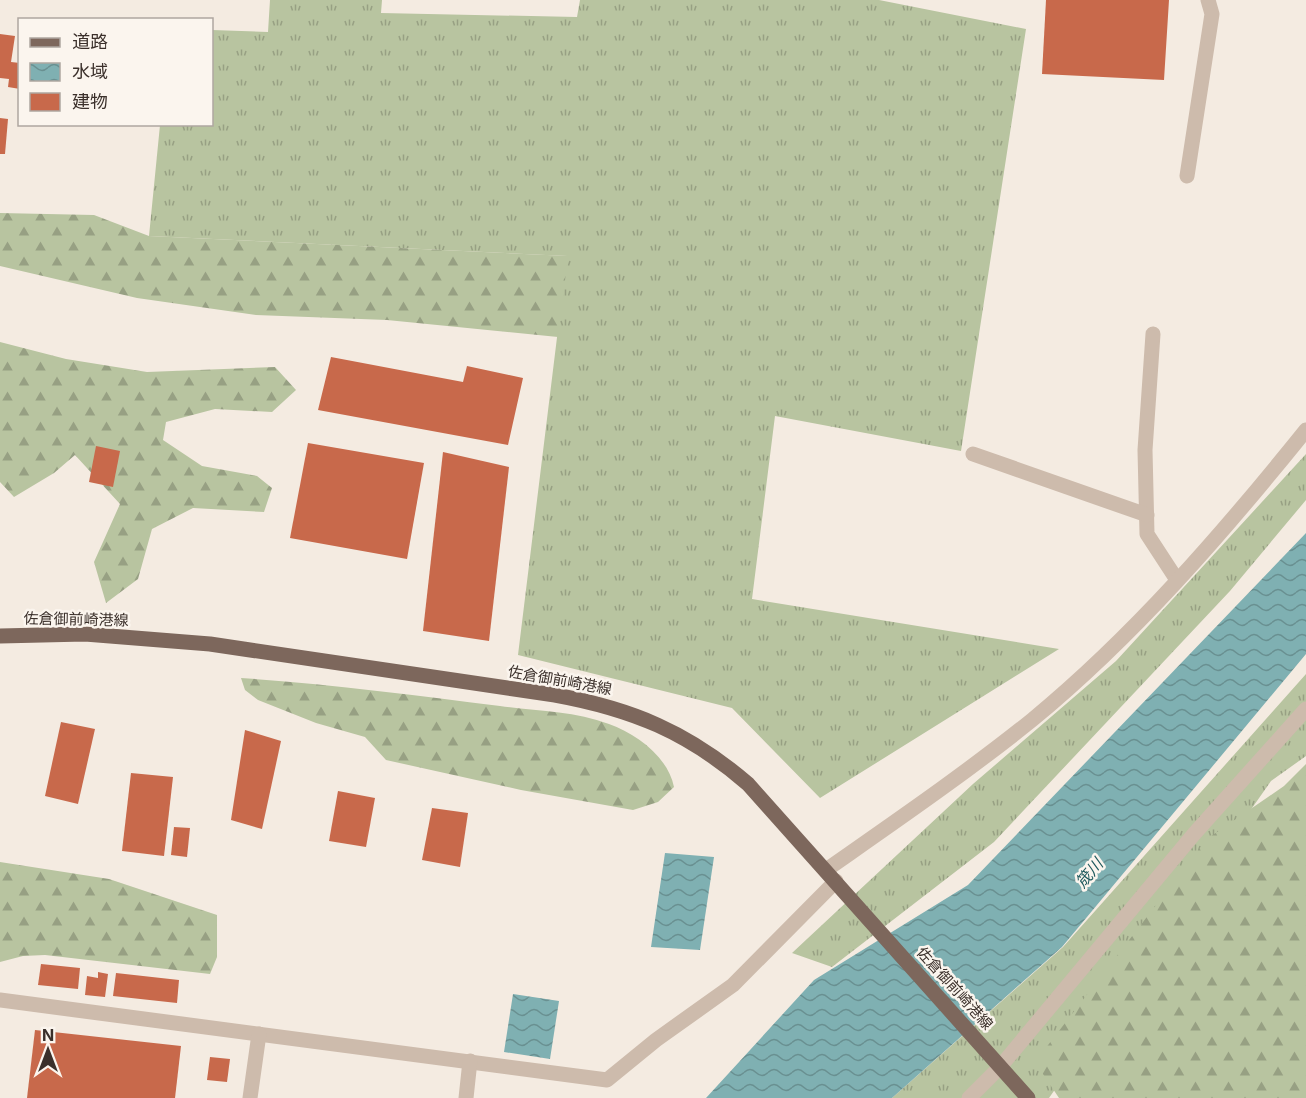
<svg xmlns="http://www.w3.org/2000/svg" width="1306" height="1098" font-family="Inter,'Noto Sans JP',sans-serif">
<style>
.grass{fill:url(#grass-tufts)}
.forest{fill:url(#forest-firs)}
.water{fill:url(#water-waves)}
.building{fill:#c8694b}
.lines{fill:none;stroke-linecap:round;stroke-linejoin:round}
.minor{stroke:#cdbbac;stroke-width:15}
.major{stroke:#7d675c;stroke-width:15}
.labels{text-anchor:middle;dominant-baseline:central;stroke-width:5;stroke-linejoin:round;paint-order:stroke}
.street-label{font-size:15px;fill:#3b302b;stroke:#fbf5ee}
.water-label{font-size:16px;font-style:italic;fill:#1f5a5e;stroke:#fbf5ee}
</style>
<defs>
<pattern id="grass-tufts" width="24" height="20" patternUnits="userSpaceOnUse" patternTransform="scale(1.5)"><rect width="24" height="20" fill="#b8c4a0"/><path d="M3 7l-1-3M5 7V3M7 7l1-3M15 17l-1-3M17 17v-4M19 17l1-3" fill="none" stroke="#97a083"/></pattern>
<pattern id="forest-firs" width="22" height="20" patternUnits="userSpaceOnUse" patternTransform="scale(1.5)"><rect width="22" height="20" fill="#b8c4a0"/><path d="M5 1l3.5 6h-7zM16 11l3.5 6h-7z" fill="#97a083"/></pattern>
<pattern id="water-waves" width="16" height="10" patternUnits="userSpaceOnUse" patternTransform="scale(1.5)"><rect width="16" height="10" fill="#7fb0b2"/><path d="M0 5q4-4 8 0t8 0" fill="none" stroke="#699091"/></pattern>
</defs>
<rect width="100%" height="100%" fill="#f4ebe1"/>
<!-- grass -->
<g class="grass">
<path d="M270,0H382L381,13L577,17L580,0H879L1026,29L961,451L775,416L752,599L1059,649L820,798L732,708L518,655L567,256L149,236L160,125L212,124V30L268,32Z"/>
<path d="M1306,454V500L1230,591L994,842L832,967L792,953L973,784L1116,661Z"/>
<path d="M1306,674V756L1271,781L1049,1098H892L1063,947Z"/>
</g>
<!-- forest -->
<g class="forest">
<path d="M0,213L94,215L149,236L568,256L558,337L387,320L256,315L137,298L0,266Z"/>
<path d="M0,342L66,359L147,372L275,367L296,390L272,412L215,409L166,422L163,440L202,466L257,476L272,488L264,512L193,508L152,529L138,579L106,603L94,562L120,504L75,455L54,473L14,497L0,482Z"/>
<path d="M241,678C328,684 414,695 500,706C536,711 574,711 609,724C637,734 668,757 674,787L658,802L633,810L521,790L386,760L365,737L316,723L258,700L245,690Z"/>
<path d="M1306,764V1098H1059L1035,1062L1207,839L1284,786Z"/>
<path d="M0,862L109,879L217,915V957L210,974L45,955L23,956L0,962Z"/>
</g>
<!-- water -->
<g class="water">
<path d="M1306,533V654L1062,947L892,1098H706L814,980L968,885Z"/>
<path d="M665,853L714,857L700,950L651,947Z"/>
<path d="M513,994L559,1001L550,1059L504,1052Z"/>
</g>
<!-- building -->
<g class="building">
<path d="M1046,0H1169L1164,80L1042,74Z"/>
<path d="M0,34L15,36L11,62L20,63V89L8,87L9,79L0,78Z"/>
<path d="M0,118L8,119L5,154H0Z"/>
<path d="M331,357L463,382L467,366L523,378L508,445L318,410Z"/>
<path d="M308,443L424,463L407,559L290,538Z"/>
<path d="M96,446L120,451L113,487L89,482Z"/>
<path d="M443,452L509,467L489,641L423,631Z"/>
<path d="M61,722L95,729L78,804L45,796Z"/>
<path d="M245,730L281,741L262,829L231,820Z"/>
<path d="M131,773L173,777L164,856L122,851Z"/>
<path d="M338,791L375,798L366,847L329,841Z"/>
<path d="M432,808L468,813L460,867L422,860Z"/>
<path d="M174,827L190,828L187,857L171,855Z"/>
<path d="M41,964L80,968L78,989L38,985Z"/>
<path d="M98,972L108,974L105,997L85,995L87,976L98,978Z"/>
<path d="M116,973L179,980L177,1003L113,996Z"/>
<path d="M35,1030L181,1046L175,1098H27Z"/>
<path d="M210,1057L230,1059L227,1082L207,1080Z"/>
</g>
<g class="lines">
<!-- minor -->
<g class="minor">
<path d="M1187,176L1212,14L1208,0"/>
<path d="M1153,334L1145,450L1147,534L1177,580"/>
<path d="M973,454L1147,515"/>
<path d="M826,870C896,821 966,773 1032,720C1134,636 1223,533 1306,430"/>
<path d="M0,1000L607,1080L656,1040L733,985L836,881"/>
<path d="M250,1098L259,1034"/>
<path d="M466,1098L470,1061"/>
<path d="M969,1098L1000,1067L1194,834L1306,709"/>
</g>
<!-- major -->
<path class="major" d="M0,636L85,634L210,644L555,695C632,709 688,732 748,784L1028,1098"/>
</g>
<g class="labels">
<!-- street labels -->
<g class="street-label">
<text transform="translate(76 619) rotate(1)">佐倉御前崎港線</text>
<text transform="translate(560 680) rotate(10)">佐倉御前崎港線</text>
<text transform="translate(955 988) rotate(48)">佐倉御前崎港線</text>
</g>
<!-- water labels -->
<g class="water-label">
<text transform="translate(1089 873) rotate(-50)">筬川</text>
</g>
</g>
<!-- legend -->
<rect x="18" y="18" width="195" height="108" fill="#fbf5ee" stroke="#aea6a0" stroke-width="1.5"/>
<rect x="30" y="38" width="30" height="9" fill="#7d675c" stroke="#aea6a0" stroke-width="1.5"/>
<text x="72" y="48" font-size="18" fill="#3b302b">道路</text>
<rect x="30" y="63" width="30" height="18" fill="url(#water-waves)" stroke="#aea6a0" stroke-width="1.5"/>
<text x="72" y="78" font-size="18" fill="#3b302b">水域</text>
<rect x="30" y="93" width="30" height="18" fill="#c8694b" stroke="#aea6a0" stroke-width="1.5"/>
<text x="72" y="108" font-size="18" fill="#3b302b">建物</text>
<!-- north arrow -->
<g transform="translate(48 1050)" stroke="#fbf5ee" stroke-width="4.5" paint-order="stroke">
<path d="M0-4.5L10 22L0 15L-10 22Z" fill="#3b302b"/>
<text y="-9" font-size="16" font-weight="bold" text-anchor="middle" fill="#3b302b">N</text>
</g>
</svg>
